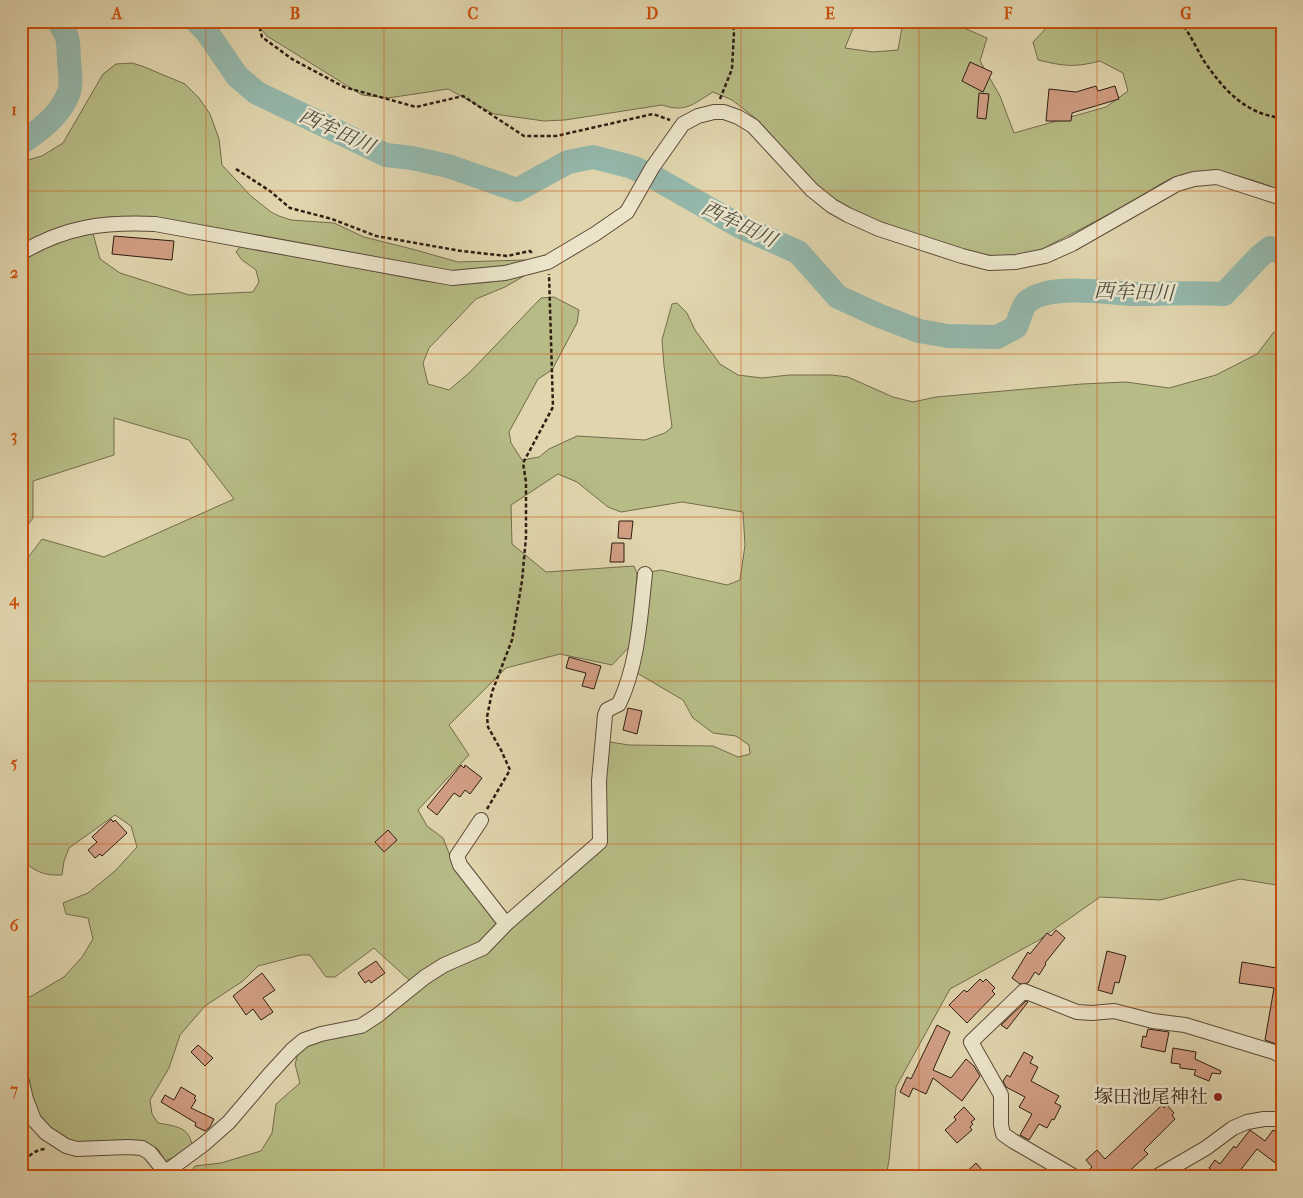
<svg xmlns="http://www.w3.org/2000/svg" width="1303" height="1198" font-family="'IM FELL French Canon','Noto Serif JP',serif">
<style>
.green{fill:#b7bc86;stroke:#736c4c}
.lines{fill:none;stroke-linecap:round;stroke-linejoin:round}
.river{stroke:#94b8ac;stroke-width:24}
.building{fill:#d19e83;stroke:#2f1d12}
.minor-casing{stroke:#5b4b39;stroke-width:16}
.path{stroke:#2f1d12;stroke-width:2.5;stroke-dasharray:4 2.5;stroke-linecap:butt}
.minor{stroke:#ebe4ca;stroke-width:14}
.grid{fill:none;stroke:#cc500d;stroke-width:1;stroke-opacity:0.55}
.poi-dot{fill:#8f2418;stroke:#ebe4ca;stroke-width:2}
.labels{text-anchor:middle;dominant-baseline:central;stroke-width:5;stroke-linejoin:round;paint-order:stroke}
.poi-label{font-size:19px;fill:#2f1d12;stroke:#ebe4ca;text-anchor:end}
.water-label{font-size:20px;font-style:italic;fill:#4d4c40;stroke:#ebe4ca}
.neatline{fill:none;stroke:#cc500d;stroke-width:2}
.grid-label{font-size:16px;text-anchor:middle;font-weight:bold;fill:#cc500d}
</style>
<rect width="100%" height="100%" fill="#e0d5ad"/>
<filter id="stains"><feTurbulence type="fractalNoise" baseFrequency=".004" numOctaves="4"/><feColorMatrix values="0 0 0 0 .2 0 0 0 0 .09 0 0 0 0 .02 0 0 0 .5 -.17"/></filter>
<radialGradient id="worn" r=".72"><stop offset=".6" stop-color="#630" stop-opacity="0"/><stop offset="1" stop-color="#630" stop-opacity=".3"/></radialGradient>
<!-- green -->
<g class="green">
<path d="M258,21H856L845,48L873,52L898,50L903,21H964V28L987,38L980,61L1000,96L1014,133L1106,107L1128,91L1123,73L1100,61C1073,68 1064,66 1038,60L1033,42L1053,21H1282V191C1251,179 1219,167 1185,174C1166,178 1151,191 1134,200C1103,218 1071,234 1040,250L1025,255L996,256L970,253L859,214L833,199L806,176L759,121L732,100L713,92C693,104 686,113 662,105L565,120L544,121L494,114L448,89L388,98L362,95L267,36L261,29Z"/>
<path d="M132,63L142,66L185,84L199,98L210,114L219,139L222,165L251,196L271,212L279,216L291,220L334,223L364,237L412,249L458,262L525,260L513,265L451,271L144,218L111,217L61,227L21,247V162L42,156L63,143L103,74L116,64Z"/>
<path d="M92,230L100,259L120,273L189,295L253,292L259,282L256,270L242,260L236,252L241,246L424,281C462,286 487,284 524,276L505,287L476,299L429,348L423,363L428,384L449,390L470,372L541,298L554,297L579,310L577,323L552,370L538,379L509,432L511,443L522,460L539,457L549,449L577,436L645,440L665,433L672,427L664,366L662,340L672,304L677,303L687,313L695,330L720,364L738,375L762,378L789,375H832L848,377L893,397L913,402L936,397L1082,384L1126,382L1169,388L1216,375L1257,354L1274,332L1282,333V886L1240,879L1160,900L1100,897L1039,940L950,989L896,1087L889,1160L886,1177H187L195,1166L221,1163L261,1151L272,1133L276,1104L300,1083L295,1064L298,1054L306,1044L367,1028L426,982L482,954L515,921L598,853L605,843L603,751L610,742L629,745L713,746L738,757L750,754L749,745L736,736L713,733L693,718L683,700L637,673L650,572L661,570L727,585L740,580L745,545L743,512L682,502L621,512L608,507L577,482L558,474L511,505L512,544L546,572L634,566L637,574L632,644L612,665L560,654L506,668L449,725L469,755L418,810L427,826L443,838L453,863L499,926L479,944L429,968L409,980L374,948L335,977H326L310,955H301L258,966L243,981L205,1006L180,1035L169,1068L150,1100L152,1114L158,1123C175,1126 190,1127 192,1146L184,1153L165,1161L158,1149L143,1142L82,1145L68,1140L46,1125L31,1101L25,1066L23,1001L64,977L82,957L93,939L88,918L66,914L63,903L88,893L115,871L137,847L131,826L115,815L69,848L64,861L62,875C44,876 34,871 21,859V567L42,539L104,557L234,499L189,440L114,418V455L33,481V518L21,534V266C34,247 70,238 92,230Z"/>
</g>
<g class="lines">
<!-- river -->
<g class="river">
<path d="M196,21L207,32L237,76L257,93L386,155L412,158L448,166L517,190L568,162L593,157L632,167L650,175L741,227L798,252L838,297L880,316L919,331L948,336L997,337L1016,327C1019,320 1022,307 1027,302C1049,282 1111,294 1139,294C1168,294 1195,292 1224,294L1259,257L1270,248L1282,253"/>
<path d="M21,143C40,130 61,115 69,92C72,83 70,71 69,61C68,41 70,38 58,21"/>
</g>
</g>
<!-- building -->
<g class="building">
<path d="M970,62L992,72L983,92L962,81Z"/>
<path d="M1096,86L1098,91L1115,86L1119,99L1072,113L1071,121H1046L1049,89L1076,92Z"/>
<path d="M979,93L989,94L986,119L977,118Z"/>
<path d="M114,236L174,241L172,260L112,254Z"/>
<path d="M619,521H633L631,539L618,538Z"/>
<path d="M612,543H624V562H610Z"/>
<path d="M569,657L601,666L594,689L582,686L586,673L566,668Z"/>
<path d="M628,708L642,711L637,734L623,730Z"/>
<path d="M461,765L464,768L465,765L482,778L470,794L465,790L460,797L454,793L437,815L427,807Z"/>
<path d="M111,819L113,822L115,820L127,833L102,856L100,854L95,858L88,850L97,842L92,837Z"/>
<path d="M388,830L397,840L384,852L375,842Z"/>
<path d="M1056,930L1065,938L1045,963L1046,964L1039,975L1035,972L1028,983L1020,984L1012,978L1028,952L1030,954L1047,933L1051,936Z"/>
<path d="M1107,951L1126,956L1119,983L1115,982L1112,994L1098,990Z"/>
<path d="M376,961L385,973L371,983L369,980L365,983L358,973Z"/>
<path d="M1242,962L1282,969V1046L1265,1040L1274,988L1239,983Z"/>
<path d="M262,973L275,990L263,998L273,1012L261,1020L253,1009L246,1015L233,996Z"/>
<path d="M980,979L983,982L986,979L995,988L992,991L995,994L967,1023L949,1005L964,990L967,992Z"/>
<path d="M1026,1001L1028,1002L1007,1029L1001,1025Z"/>
<path d="M937,1025L950,1032L933,1070L951,1078L966,1059L974,1066L980,1076L962,1101L933,1078L926,1094L913,1088L909,1097L900,1092L907,1077L911,1079Z"/>
<path d="M1148,1029L1169,1032L1165,1052L1141,1047L1143,1036L1146,1037Z"/>
<path d="M198,1045L213,1058L205,1066L191,1052Z"/>
<path d="M1173,1048L1196,1052L1195,1059L1221,1071L1220,1074L1212,1073L1209,1081L1194,1075L1196,1070L1180,1068V1064L1171,1063Z"/>
<path d="M1024,1052L1033,1057L1030,1063L1038,1067L1031,1081L1059,1096L1055,1103L1061,1106L1054,1120L1052,1119L1047,1128L1039,1124L1029,1140L1020,1135L1032,1114L1019,1107L1025,1097L1006,1087L1003,1081L1007,1075L1010,1077Z"/>
<path d="M181,1087L196,1096L194,1098L196,1100L191,1108L214,1119L210,1127L205,1131L195,1126L196,1123L161,1102L165,1095L174,1100Z"/>
<path d="M1162,1105L1164,1108L1167,1105L1174,1113L1172,1115L1175,1119L1144,1150L1148,1154L1123,1177H1084L1083,1175L1092,1167L1086,1160L1097,1150L1105,1159Z"/>
<path d="M964,1107L975,1119L971,1122L973,1124L970,1127L972,1130L957,1143L945,1130L956,1120L954,1117Z"/>
<path d="M1250,1130L1265,1141L1273,1130L1282,1137V1168L1257,1149L1235,1177H1220L1209,1168L1215,1160L1220,1164L1234,1146L1236,1148Z"/>
<path d="M976,1163L988,1177H961Z"/>
</g>
<g class="lines">
<defs>
<g id="minor">
<path d="M21,253C67,226 103,222 155,224L452,278L505,273L548,262L595,234L627,212L652,168L683,124L698,116L714,112H724L738,117L753,126L812,190L832,206L848,215L879,229L962,256L989,263L1016,262L1045,256L1072,244L1177,184L1194,179L1217,177L1282,198"/>
<path d="M481,820L457,856L460,865L506,924"/>
<path d="M21,1078L26,1099L34,1120L46,1133L66,1146L77,1149L128,1147L142,1148L150,1153L169,1177"/>
<path d="M166,1172L204,1144L229,1122L269,1075L292,1050L304,1040L321,1034L361,1026L378,1015L425,977L444,965L483,948L506,924L600,842L599,781L605,715L607,710L619,704C638,664 640,618 645,574"/>
<path d="M1075,1177L1013,1141L1003,1134L1001,1125V1095L971,1042L1024,991L1077,1012L1092,1013L1114,1011L1153,1021L1185,1025L1274,1052L1282,1056"/>
<path d="M1156,1177L1206,1148L1233,1128L1247,1122L1264,1119H1282"/>
</g>
</defs>
<!-- minor casing -->
<use href="#minor" class="minor-casing"/>
<!-- path -->
<g class="path">
<path d="M258,21L262,37L292,59L344,87L416,107L463,96L524,136H556L653,114L670,120"/>
<path d="M1180,21C1190,33 1196,48 1204,61C1224,90 1245,114 1282,118"/>
<path d="M720,99L732,69L734,32L733,21"/>
<path d="M236,169L270,191L290,208L332,219L376,236L461,251L507,256L530,251L532,253"/>
<path d="M487,809L510,770L501,750L488,727L487,717L492,692L512,640L522,581L526,537V482L523,463L553,407L549,274"/>
<path d="M21,1166C27,1157 34,1150 45,1149"/>
</g>
<!-- minor -->
<use href="#minor" class="minor"/>
</g>
<!-- grid -->
<path class="grid" d="M206,21V1177M384,21V1177M562,21V1177M741,21V1177M919,21V1177M1097,21V1177M21,191H1282M21,354H1282M21,517H1282M21,681H1282M21,844H1282M21,1007H1282"/>
<!-- markers -->
<circle class="poi-dot" cx="1218" cy="1097" r="5"/>
<g class="labels">
<!-- poi labels -->
<g class="poi-label">
<text x="1208" y="1097">塚田池尾神社</text>
</g>
<!-- water labels -->
<g class="water-label">
<text transform="translate(337 131) rotate(25)">西牟田川</text>
<text transform="translate(739 224) rotate(26)">西牟田川</text>
<text transform="translate(1134 292) rotate(2)">西牟田川</text>
</g>
</g>
<!-- margin -->
<rect width="1303" height="1198" fill="none" stroke="#e0d5ad" stroke-width="55"/>
<rect x="28" y="28" width="1248" height="1142" class="neatline"/>
<g class="grid-label">
<text x="117" y="19">A</text>
<text x="295" y="19">B</text>
<text x="473" y="19">C</text>
<text x="652" y="19">D</text>
<text x="830" y="19">E</text>
<text x="1008" y="19">F</text>
<text x="1186" y="19">G</text>
<text x="14" y="115">1</text>
<text x="14" y="278">2</text>
<text x="14" y="441">3</text>
<text x="14" y="605">4</text>
<text x="14" y="768">5</text>
<text x="14" y="931">6</text>
<text x="14" y="1095">7</text>
</g>
<rect width="100%" height="100%" filter="url(#stains)"/>
<rect width="100%" height="100%" fill="url(#worn)"/>
</svg>
